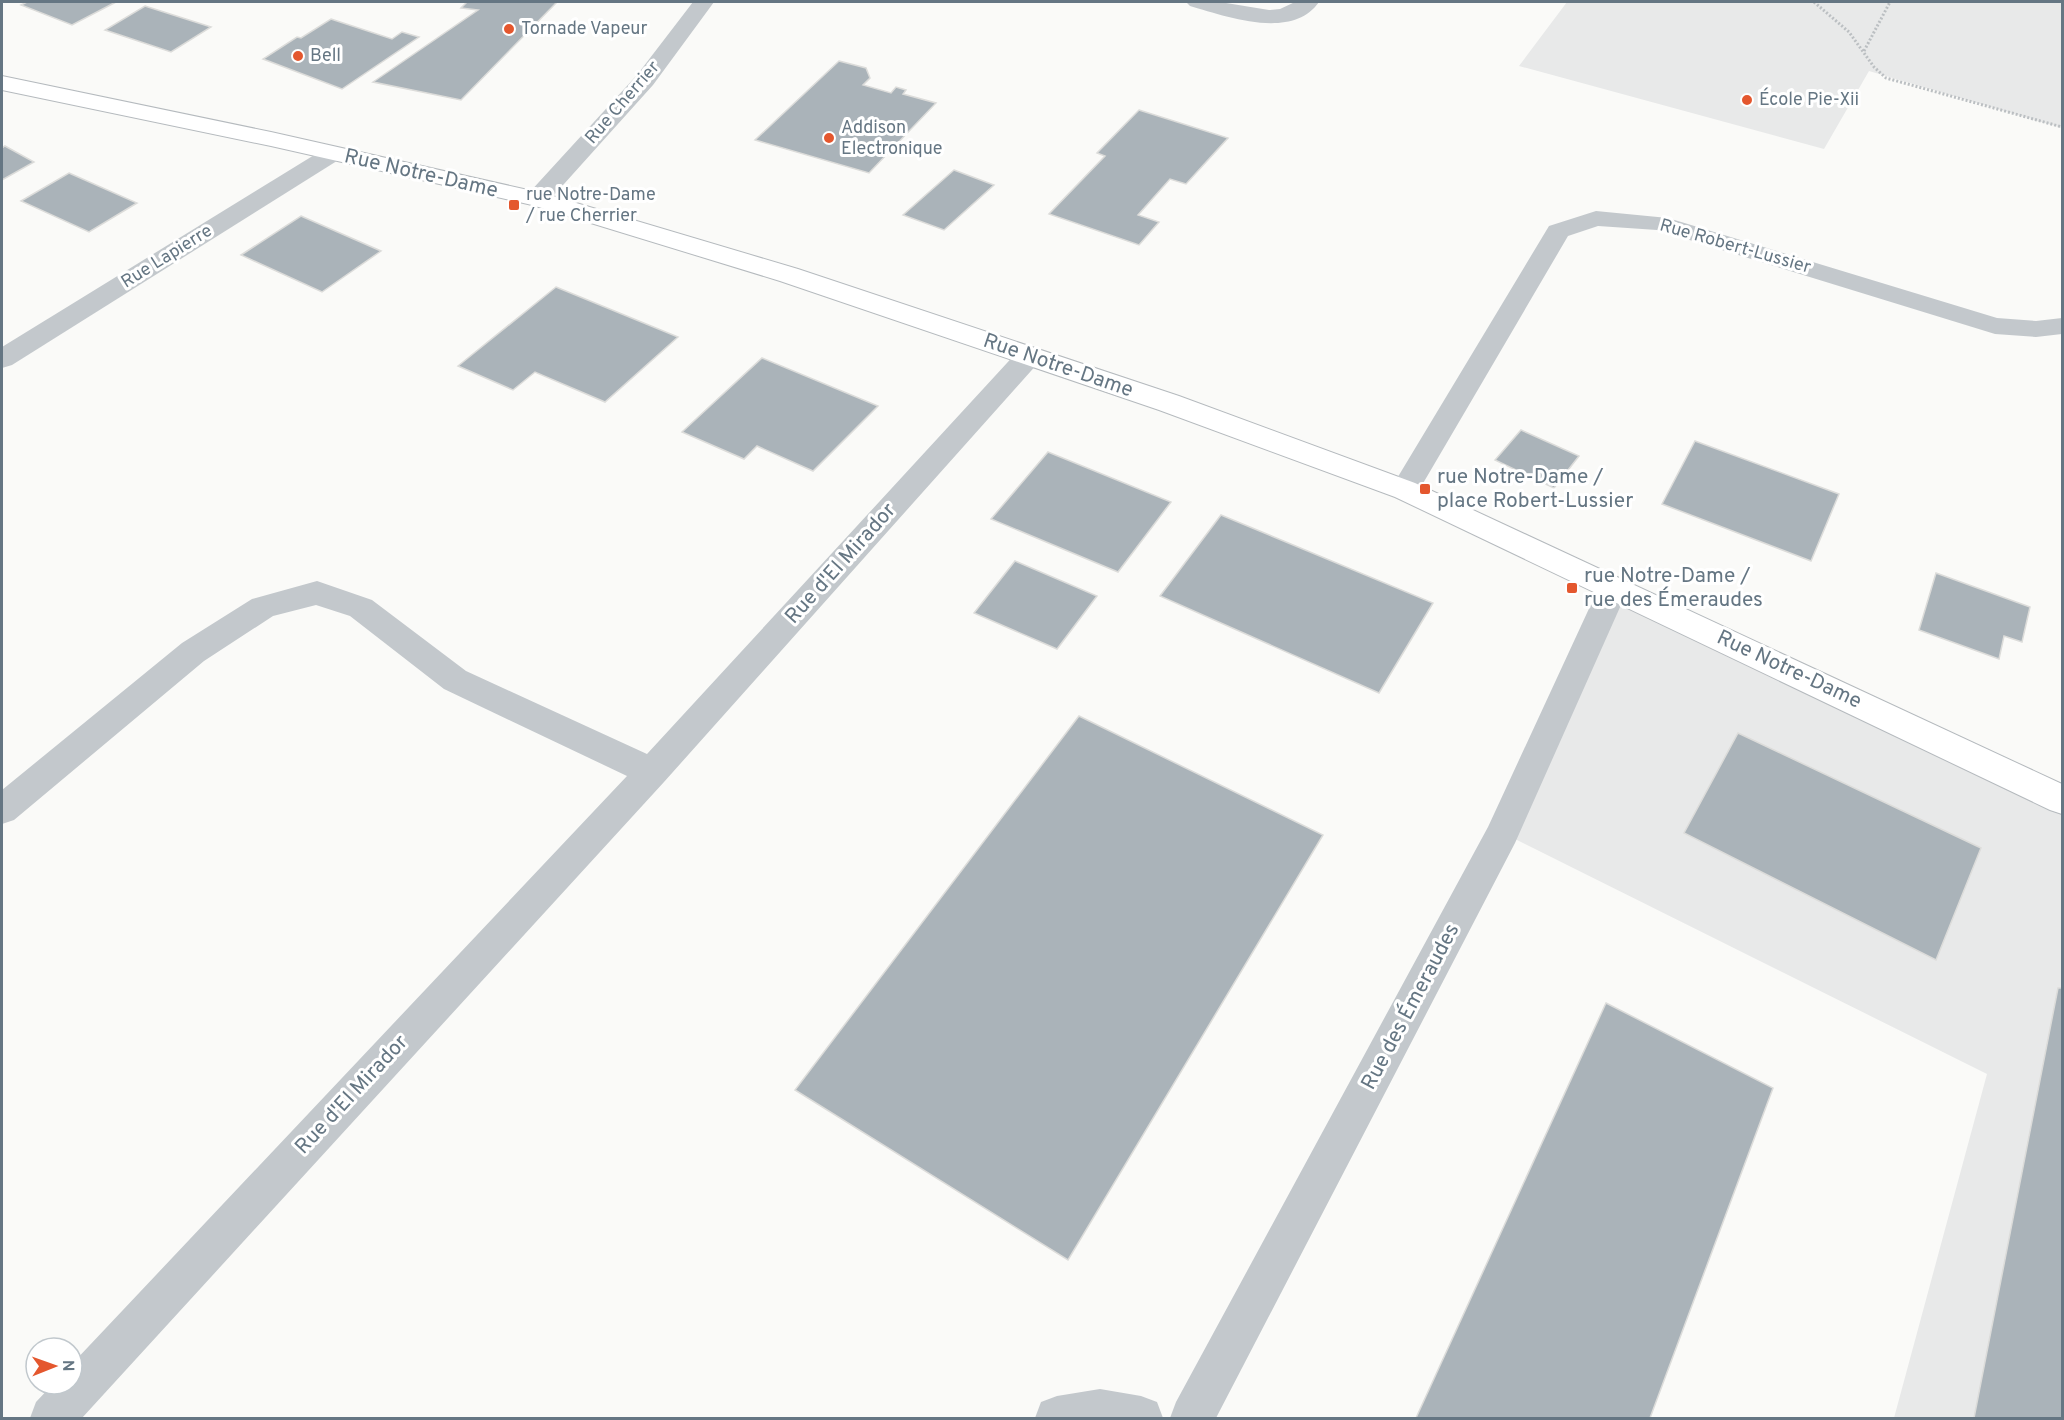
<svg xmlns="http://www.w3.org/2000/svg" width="2064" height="1420" font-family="Overpass,sans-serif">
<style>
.built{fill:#e8e9e9}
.building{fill:#aab3b9;stroke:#dcdcda;stroke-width:1.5}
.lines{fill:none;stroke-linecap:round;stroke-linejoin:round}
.major-casing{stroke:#b5babe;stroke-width:2}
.path{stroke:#bbbfc2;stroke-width:3;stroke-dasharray:2 2;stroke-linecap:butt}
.minor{fill:#c3c8cc;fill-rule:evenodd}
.major{fill:#fff;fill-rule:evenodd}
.poi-dot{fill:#e4572e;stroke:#fff;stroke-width:2}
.labels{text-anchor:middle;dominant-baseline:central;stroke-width:6;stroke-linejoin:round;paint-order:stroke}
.far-poi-label{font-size:18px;fill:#657683;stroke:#fff;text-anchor:start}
.far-street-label{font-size:18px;fill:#657683;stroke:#fff}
.street-label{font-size:21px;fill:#657683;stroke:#fff}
.poi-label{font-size:21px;fill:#657683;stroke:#fff;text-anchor:start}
</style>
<rect width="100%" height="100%" fill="#fafaf8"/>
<!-- built -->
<g class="built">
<path d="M1567,2H2062V128L1869,71L1824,149L1519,66Z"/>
<path d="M1614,587L2062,812V1418H1894L1987,1074L1503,833Z"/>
</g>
<!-- building -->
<g class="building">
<path d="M27,2H116L72,25L21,5Z"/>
<path d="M467,2H557L461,100L373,82L478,10L461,8Z"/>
<path d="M145,6L211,27L171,52L105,30Z"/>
<path d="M331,19L392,39L402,32L419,37L342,89L263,59L297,37L301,38Z"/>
<path d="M839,61L866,68L870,78L863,85L891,93L896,87L906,90L903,94L936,103L869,173L755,140Z"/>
<path d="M1139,110L1228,138L1186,184L1170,179L1138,215L1159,222L1139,245L1049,214L1105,156L1097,153Z"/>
<path d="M5,146L34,162L2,180V148Z"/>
<path d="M954,170L994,185L944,230L903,215Z"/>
<path d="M69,173L137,203L89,232L21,201Z"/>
<path d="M301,216L381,251L322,292L241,255Z"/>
<path d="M556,287L678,337L605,402L535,372L513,390L458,366Z"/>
<path d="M762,358L878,406L813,471L757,446L744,459L682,432Z"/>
<path d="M1521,430L1579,456L1554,488L1495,460Z"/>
<path d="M1695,441L1839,494L1811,561L1662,504Z"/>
<path d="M1048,452L1171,502L1118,572L991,519Z"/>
<path d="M1221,515L1433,603L1379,693L1160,596Z"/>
<path d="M1015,561L1097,596L1057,649L974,613Z"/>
<path d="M1936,573L2030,607L2022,642L2004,636L1999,659L1919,630Z"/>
<path d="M1079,716L1323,835L1068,1260L795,1090Z"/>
<path d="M1738,733L1981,848L1936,960L1684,833Z"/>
<path d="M2058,988H2062V1418H1974Z"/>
<path d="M1606,1003L1773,1088L1650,1418H1416Z"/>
</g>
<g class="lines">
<defs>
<path id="major" d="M2,76L271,132L546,194L798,269L1179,396L1415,483L2062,784V814L2050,810L1395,497L1159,410L780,281L532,205L271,146L2,90Z"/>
</defs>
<!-- major casing -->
<use href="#major" class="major-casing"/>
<!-- path -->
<g class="path">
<path d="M1814,2L1849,32L1874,67L1886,78L2062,127"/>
<path d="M1864,51L1890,2"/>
</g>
<!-- minor -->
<g class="minor">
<path d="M693,2H714L653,85L546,204L537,206L528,204L525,199L528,194L637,75Z"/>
<path d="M1186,2H1220L1269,10L1280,9L1295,2H1319C1292,41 1225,16 1190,6Z"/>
<path d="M332,147L340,149L344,154L340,159L12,365L2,368V347L324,149Z"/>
<path d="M1596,211L1668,218L1997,318L2036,321L2062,318V334L2036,337L1995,334L1657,230L1598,226L1568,236L1415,497L1405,500L1395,497L1390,490L1549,226Z"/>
<path d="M1029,347L1039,350L1043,356L1039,362L664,782L82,1418H30L36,1402L53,1384H72V1364L627,776L444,689L350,616L316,605L273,616L204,661L14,820L2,824V790L182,643L252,599L317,581L372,600L466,671L647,754L1019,350Z"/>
<path d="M1614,576L1625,579L1629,587L1515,843L1216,1418H1170L1176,1402L1488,827L1599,587L1603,579Z"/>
<path d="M1100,1389L1141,1396L1157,1402L1163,1418H1035L1041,1402L1057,1396Z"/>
</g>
<!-- major -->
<use href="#major" class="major"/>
</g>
<!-- markers -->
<g class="poi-dot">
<circle cx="509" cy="29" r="6"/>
<circle cx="298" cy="56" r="6"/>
<circle cx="1747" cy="100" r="6"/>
<circle cx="829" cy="138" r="6"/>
<rect x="508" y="199" width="12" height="12" rx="3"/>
<rect x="1419" y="483" width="12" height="12" rx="3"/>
<rect x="1566" y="582" width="12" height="12" rx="3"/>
</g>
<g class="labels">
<!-- far-poi labels -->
<g class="far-poi-label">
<text x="521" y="29">Tornade Vapeur</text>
<text x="310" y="56">Bell</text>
<text x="1759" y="100">École Pie-Xii</text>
<text x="841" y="128">Addison<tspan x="841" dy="21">Electronique</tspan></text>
<text x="526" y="195">rue Notre-Dame<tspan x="526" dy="21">/ rue Cherrier</tspan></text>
</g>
<!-- far-street labels -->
<g class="far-street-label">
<text transform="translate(623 103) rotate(-49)">Rue Cherrier</text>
<text transform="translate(1735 247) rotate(16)">Rue Robert-Lussier</text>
<text transform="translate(167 257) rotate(-32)">Rue Lapierre</text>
</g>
<!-- street labels -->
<g class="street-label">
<text transform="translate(421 174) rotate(13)">Rue Notre-Dame</text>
<text transform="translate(1058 366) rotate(19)">Rue Notre-Dame</text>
<text transform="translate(841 564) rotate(-48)">Rue d'El Mirador</text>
<text transform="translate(1789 670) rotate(25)">Rue Notre-Dame</text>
<text transform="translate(1411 1007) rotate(-62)">Rue des Émeraudes</text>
<text transform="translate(352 1095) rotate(-47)">Rue d'El Mirador</text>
</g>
<!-- poi labels -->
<g class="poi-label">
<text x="1437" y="477">rue Notre-Dame /<tspan x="1437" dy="24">place Robert-Lussier</tspan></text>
<text x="1584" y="576">rue Notre-Dame /<tspan x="1584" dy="24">rue des Émeraudes</tspan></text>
</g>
</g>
<!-- border -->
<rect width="2064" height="1420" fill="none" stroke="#657683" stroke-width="6"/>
<!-- north arrow -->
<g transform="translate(54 1366) rotate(89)"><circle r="28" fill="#ffffff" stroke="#c1c8cd" stroke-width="1.5"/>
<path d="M0-4.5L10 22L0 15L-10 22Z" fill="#e4572e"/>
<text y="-9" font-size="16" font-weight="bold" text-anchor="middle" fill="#657683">N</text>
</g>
</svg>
